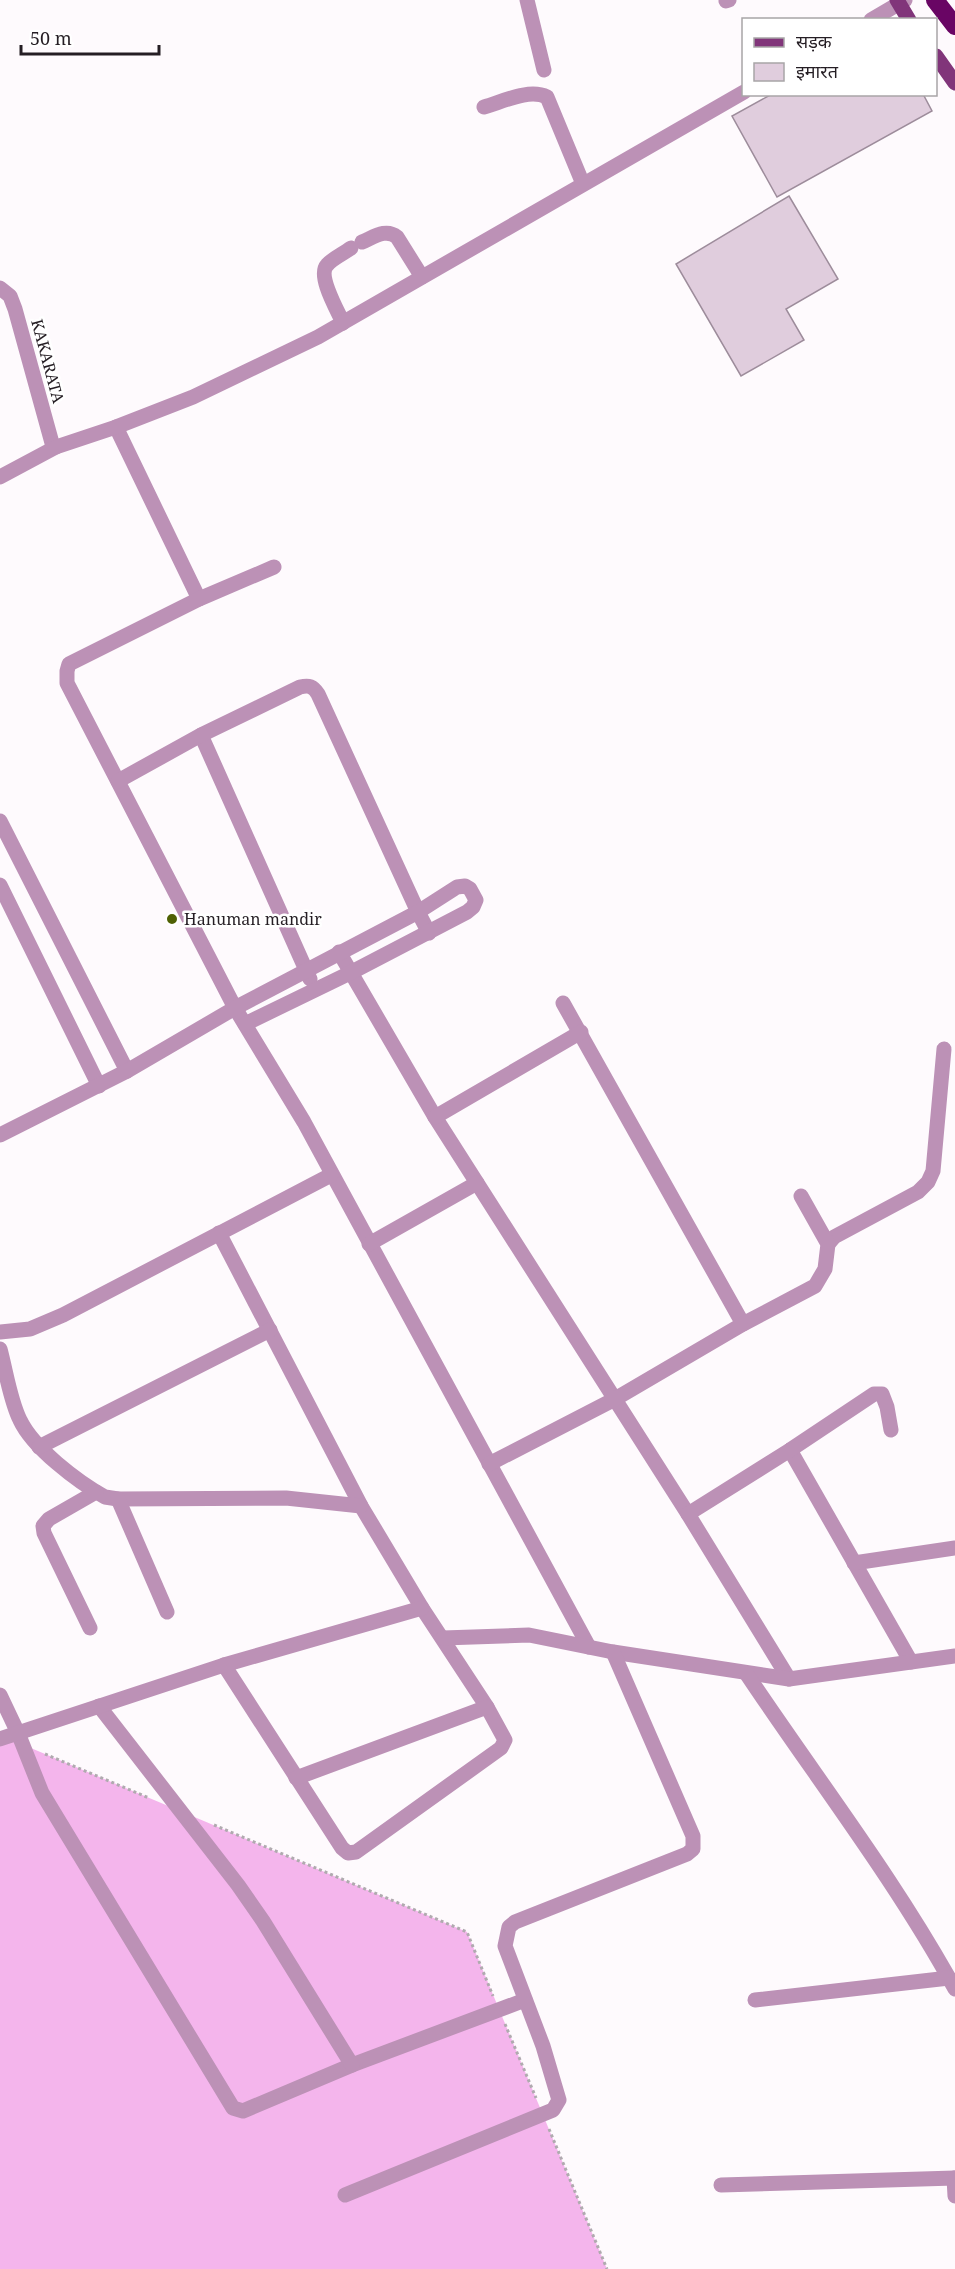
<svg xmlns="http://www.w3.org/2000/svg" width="955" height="2269" font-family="'Noto Serif','Noto Sans Devanagari',serif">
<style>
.forest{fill:#f4b5ec}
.building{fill:#e0cddd;stroke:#9d8c9b;stroke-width:1.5}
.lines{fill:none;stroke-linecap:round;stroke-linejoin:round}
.path{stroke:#b0aaaf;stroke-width:3;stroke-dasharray:3 3;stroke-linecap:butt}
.minor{stroke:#bc91b6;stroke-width:15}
.major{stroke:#81357a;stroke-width:15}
.highway{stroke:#690564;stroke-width:18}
.poi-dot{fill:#4f6004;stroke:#fff;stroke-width:2}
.labels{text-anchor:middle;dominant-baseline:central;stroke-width:5;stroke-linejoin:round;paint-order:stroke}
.street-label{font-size:16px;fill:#251e24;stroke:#fff}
.poi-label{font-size:16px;fill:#251e24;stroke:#fff;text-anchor:start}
</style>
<rect width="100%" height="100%" fill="#fefafd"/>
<!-- forest -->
<path class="forest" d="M0,1735L467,1932L607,2269H0Z"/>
<!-- building -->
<g class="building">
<path d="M772,94H923L932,111L777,197L732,116Z"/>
<path d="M789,196L838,279L786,309L804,340L741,376L676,264Z"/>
</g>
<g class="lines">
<!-- path -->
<g class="path">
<path d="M45,1754L149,1798"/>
<path d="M214,1825L467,1932L493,1996"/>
<path d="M505,2024L536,2098"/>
<path d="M549,2129L607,2269"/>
</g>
<!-- minor -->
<g class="minor">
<path d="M527,0L544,70"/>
<path d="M726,1L729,0"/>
<path d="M871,20L905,0"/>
<path d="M484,107C502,102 529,88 547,97L583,184"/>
<path d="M362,242C374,237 386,228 397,237L422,277"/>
<path d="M0,288L10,296L15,309L52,443L56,447"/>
<path d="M343,323C338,311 317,276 327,265C333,258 343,254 351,248"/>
<path d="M116,427L199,599"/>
<path d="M0,477L56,447L116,427L193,397L318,337L744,92"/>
<path d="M274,567L199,599L69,664L67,671V683L235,1008L304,1122L589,1647"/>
<path d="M201,735L310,979"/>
<path d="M118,781L201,735L300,687C309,685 313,686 318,694L418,912L429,933"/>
<path d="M0,821L127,1071"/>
<path d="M0,885L99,1086"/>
<path d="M339,952L435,1117L688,1514L789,1679"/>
<path d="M563,1003L743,1324"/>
<path d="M435,1117L581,1032"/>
<path d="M0,1135L127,1071L235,1008L418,912L457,887L465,886L470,889L476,900L473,907L467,912L350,973L245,1024"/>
<path d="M219,1233L361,1506L422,1608L487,1707L505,1740L501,1748L356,1852L348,1853L342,1848L224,1665"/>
<path d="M369,1244L477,1183"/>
<path d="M828,1244L834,1237L918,1192L928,1182L933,1171L944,1049"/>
<path d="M0,1332L30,1329L63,1315L331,1175"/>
<path d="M0,1349C6,1371 10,1400 20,1420C33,1448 78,1482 105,1497L118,1499L286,1498L361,1506"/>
<path d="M39,1447L270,1330"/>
<path d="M790,1450L911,1662"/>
<path d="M489,1464L615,1399L743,1324L815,1286L825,1269L828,1244L801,1196"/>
<path d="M118,1499L167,1612"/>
<path d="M688,1514L790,1450L874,1394H882L887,1407L891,1430"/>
<path d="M854,1563L955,1548"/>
<path d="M90,1628L44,1533L43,1526L49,1519L96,1492"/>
<path d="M443,1638L529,1635L613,1652L789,1679L955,1656"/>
<path d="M746,1673C816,1778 894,1878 955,1989"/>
<path d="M0,1695L18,1733L42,1793L233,2108L243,2111L352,2065L525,2000"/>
<path d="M99,1706L238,1885L263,1921L352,2065"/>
<path d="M0,1739L224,1665L422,1608"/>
<path d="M296,1778L487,1707"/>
<path d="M755,2000L949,1978"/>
<path d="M954,2178L955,2196"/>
<path d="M721,2185L955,2178"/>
<path d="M345,2195L553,2110L559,2100L543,2046L505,1946L509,1927L515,1922L687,1854L693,1849V1836L613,1652"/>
</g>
<!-- major -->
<g class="major">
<path d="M897,0L909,20"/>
<path d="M936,56L955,83"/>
</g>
<!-- highway -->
<path class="highway" d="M935,0L955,26"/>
</g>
<!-- markers -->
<circle class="poi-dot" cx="172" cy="919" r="6"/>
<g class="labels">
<!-- street labels -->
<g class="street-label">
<text transform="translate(48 361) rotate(75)">KAKARATA</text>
</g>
<!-- poi labels -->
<g class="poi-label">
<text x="184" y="919">Hanuman mandir</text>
</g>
</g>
<!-- legend -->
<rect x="742" y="18" width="195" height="78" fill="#ffffff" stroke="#a8a5a7" stroke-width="1.5"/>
<rect x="754" y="38" width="30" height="9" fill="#81357a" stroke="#a8a5a7" stroke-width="1.5"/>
<text x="796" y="48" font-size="18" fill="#251e24">सड़क</text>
<rect x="754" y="63" width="30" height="18" fill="#e0cddd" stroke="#a8a5a7" stroke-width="1.5"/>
<text x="796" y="78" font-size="18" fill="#251e24">इमारत</text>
<!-- scale -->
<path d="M21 45v9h138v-9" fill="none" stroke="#251e24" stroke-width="3"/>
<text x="30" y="45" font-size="18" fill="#251e24" stroke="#ffffff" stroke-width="4.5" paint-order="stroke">50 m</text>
</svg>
